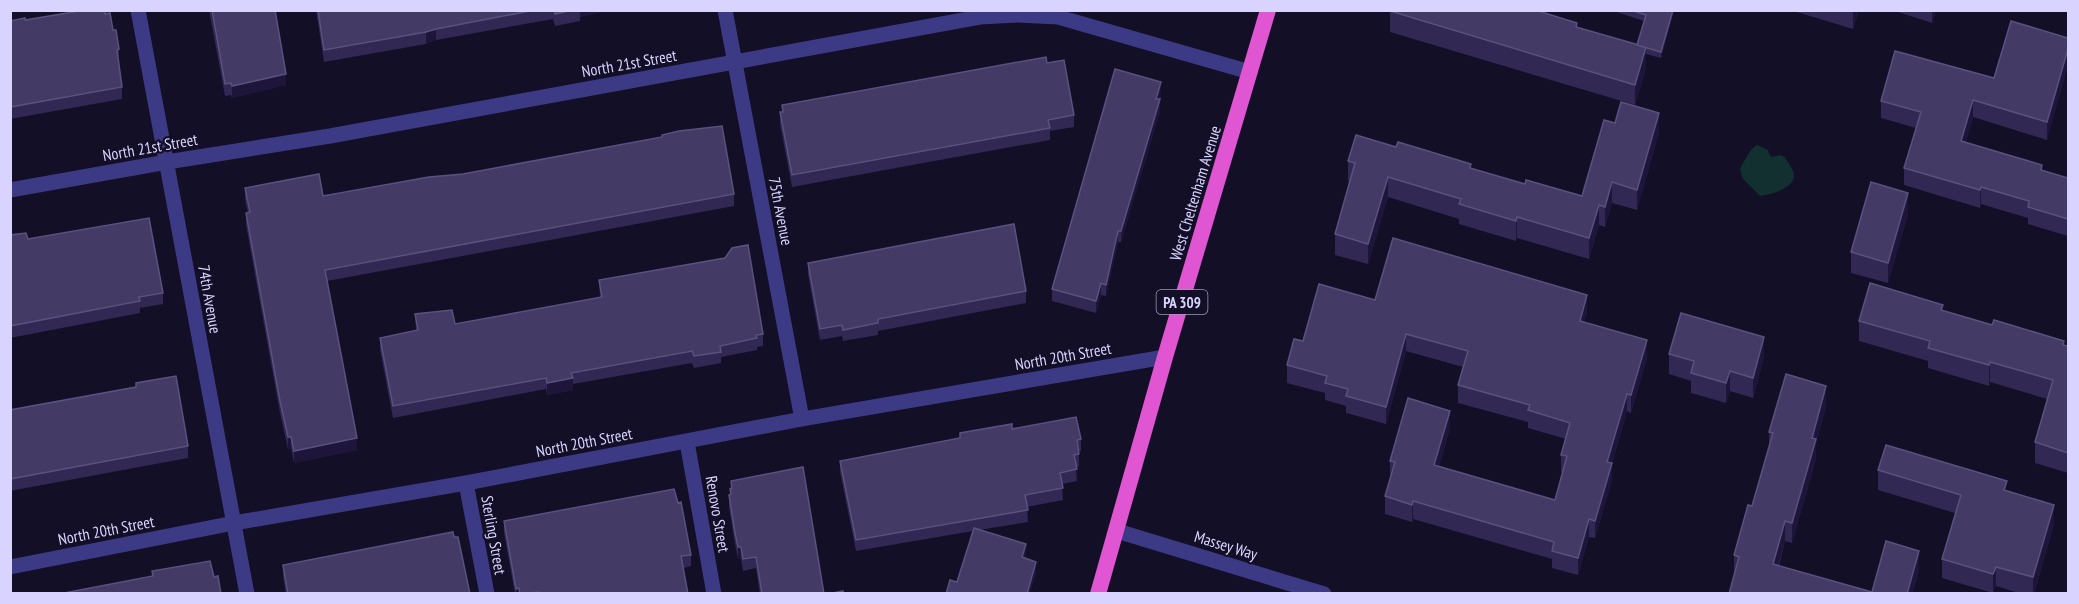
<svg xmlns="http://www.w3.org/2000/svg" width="2079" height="604" font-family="'PT Sans Narrow',sans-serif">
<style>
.green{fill:#12302f}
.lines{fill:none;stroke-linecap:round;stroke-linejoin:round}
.minor{stroke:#3d3a85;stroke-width:15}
.trunk{stroke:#e055d1;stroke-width:16}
.wall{fill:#312854}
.shaded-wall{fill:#1d163a}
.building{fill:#433a66;stroke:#5a527e;stroke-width:1.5}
.labels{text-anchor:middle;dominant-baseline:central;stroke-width:4.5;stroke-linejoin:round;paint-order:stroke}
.shield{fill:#130f26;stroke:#9e99be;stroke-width:1.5}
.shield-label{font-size:15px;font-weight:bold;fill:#d9d4ff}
.street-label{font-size:16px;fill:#d9d4ff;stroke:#130f26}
</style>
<rect width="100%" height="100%" fill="#130f26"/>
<!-- green -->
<path class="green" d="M1757,145L1768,150L1769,154L1772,157L1780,155L1785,157C1787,162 1793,168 1794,174C1796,188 1770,195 1760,196L1743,179L1740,169C1744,161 1750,149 1757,145Z"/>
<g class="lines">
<!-- minor -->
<g class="minor">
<path d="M138,10L247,594"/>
<path d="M725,10L802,419"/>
<path d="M10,190L167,162L330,136L980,17L1018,15L1058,17L1250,72"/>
<path d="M687,442L714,594"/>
<path d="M466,483L487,594"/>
<path d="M1117,531L1324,594"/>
<path d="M10,567L234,523L466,483L802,419L1165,357"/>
</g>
<!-- trunk -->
<path class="trunk" d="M1098,594L1165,357L1268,10"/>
</g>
<!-- wall -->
<g class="wall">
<path d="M209,10H275L286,85L232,98L231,95L225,96Z"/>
<path d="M316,10H610L580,17V21L555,26L553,19L436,40L426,44L324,62Z"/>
<path d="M1610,10H1674L1661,58L1646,54V68L1635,105L1390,32V11L1577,27L1637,45L1644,21Z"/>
<path d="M1790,10H1859L1853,29Z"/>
<path d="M1892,10H1936L1932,23Z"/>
<path d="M105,14L113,30L119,49L118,61L122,87V99L10,119V21Z"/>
<path d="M2068,38L2047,140L1973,117L1966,142L2042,170L2068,178V236L2028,224V218L1981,204L1980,208L1904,185V168L1916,128L1881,118V101L1994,78Z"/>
<path d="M1047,63L1074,115V127L1050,131V140L792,187L780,124V112H782V105Z"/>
<path d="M1161,94L1160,100V111L1121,242H1118L1106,296L1101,295L1096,313L1052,301V289Z"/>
<path d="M1615,123L1659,133L1637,210L1612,203L1605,227L1599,225L1589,259L1517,238L1516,241L1459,224V219L1388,197L1368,264L1335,255V234L1350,182L1348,181V161L1471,168L1525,184L1582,196Z"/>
<path d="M245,188L323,196L734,194V206L327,281L357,450L294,463L291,448L288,449L280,413L246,225V213H248L245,200Z"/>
<path d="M1908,214L1888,283L1851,273V252Z"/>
<path d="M10,235L28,239L163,293V304L140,308V313L10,338Z"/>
<path d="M808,263L1026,291V303L878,331V335L843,341L842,336L820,340L808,275Z"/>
<path d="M599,280L763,334V346L757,347V350L721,357V363L694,368L692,363L573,384V390L547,395L546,389L393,418L380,350V338L416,331L415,314L455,324L600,297Z"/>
<path d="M1375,300L1587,312L1584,322L1647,358L1631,413L1627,411L1612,464V480L1595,538L1589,537L1578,575L1552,568V559L1413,519L1412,522L1385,514V496L1390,478V461L1450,428L1439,466L1555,500L1563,472H1561V455L1566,439L1528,428V422L1458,403V385L1463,367L1406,351L1386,424L1346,413V406L1325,400V393L1287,383V365L1303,341Z"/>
<path d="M1943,310L2068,346V473L2035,463V442L2047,399L1990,382L1989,386L1928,368V361L1859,341V321Z"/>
<path d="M1669,354L1764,357L1753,398L1730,391L1726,403L1691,393V381L1669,374Z"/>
<path d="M136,383L188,446V458L10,491V410L136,387Z"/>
<path d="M1826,406L1816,443V459L1792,543L1785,541L1779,566L1872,592L1919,571L1912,594H1729L1734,575V555L1752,506L1769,446V432Z"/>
<path d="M1012,429L1081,439V451H1079V466L1076,467L1077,481L1062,484L1063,500L1027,507L1028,522L979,530L1026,556L1025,558L1036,574L946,594L957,582L973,531L856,551L840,472V461L960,438V433Z"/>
<path d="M1878,470L2007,491L2054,524L2034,594H2022L1996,586L1993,593L1942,578V559L1955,513L1878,490Z"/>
<path d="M731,481L824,594H760L756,568L743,571L741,559H738L735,544L729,507V495L730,494Z"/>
<path d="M504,521L691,555V566L683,568L688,594H515L504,533Z"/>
<path d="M283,565L470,594H286L283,576Z"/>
</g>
<!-- shaded-wall -->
<g class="shaded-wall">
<path d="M580,10H610L580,17Z"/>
<path d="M1673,10H1674L1661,58V52Z"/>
<path d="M1853,10H1859L1853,29Z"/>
<path d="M1932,10H1936L1932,23Z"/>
<path d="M436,29V40L426,44V32Z"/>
<path d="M1646,47V68L1635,105V85Z"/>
<path d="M2068,49V67L2047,140V122Z"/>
<path d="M286,74V85L232,98V86Z"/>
<path d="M1161,82L1160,111L1121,242V231Z"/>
<path d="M1973,100V117L1961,158V141Z"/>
<path d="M1659,113V133L1637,210V190Z"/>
<path d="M1388,177V197L1368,264V244Z"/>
<path d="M1612,182V203L1605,227V207Z"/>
<path d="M1981,187V204L1980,208V190Z"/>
<path d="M1908,193V214L1888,283V263Z"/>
<path d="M1599,205V225L1589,259V238Z"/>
<path d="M1517,217V238L1516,241V221Z"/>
<path d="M1118,231V242L1106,296V285Z"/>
<path d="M1101,283V295L1096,313V301Z"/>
<path d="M1587,295V312L1580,338V321Z"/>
<path d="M1406,334V351L1386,424V407Z"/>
<path d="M1764,337V357L1753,398V378Z"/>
<path d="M1647,340V358L1631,413V395Z"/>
<path d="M1990,362V382L1989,386V365Z"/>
<path d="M1730,371V391L1726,403V383Z"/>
<path d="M573,378V390L547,395V383Z"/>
<path d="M1826,386V406L1816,443V459L1792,543V523L1812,438Z"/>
<path d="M1627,394V411L1612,464V480L1595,538V521L1607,462Z"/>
<path d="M1450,411V428L1434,482V465Z"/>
<path d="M288,437H291V448L288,449Z"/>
<path d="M357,438V450L294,463V451Z"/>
<path d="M1413,501V519L1412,522V505Z"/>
<path d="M2054,505V524L2034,594H2033V577Z"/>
<path d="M1589,519V537L1578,575V558Z"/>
<path d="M1785,521V541L1773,584V564Z"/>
<path d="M1026,544V556L1022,569V557Z"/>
<rect x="738" y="547" width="3" height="12"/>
<path d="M1919,551V571L1912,594H1907Z"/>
<path d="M1036,562V574L1030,594H1027Z"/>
<path d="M1996,567V586L1993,593V574Z"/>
<path d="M519,588V594H516V589Z"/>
</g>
<!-- building -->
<g class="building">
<path d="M85,10H105V14L110,13L113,30H116L119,49L117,50L122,87L10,107V21L25,18V20Z"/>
<path d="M212,10H275L286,74L232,86L231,83L225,84Z"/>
<path d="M318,10H535L436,29L426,32L324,50Z"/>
<path d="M554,10H573L555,14Z"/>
<path d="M1390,10H1535L1577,23L1576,27L1646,47L1635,85L1390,11Z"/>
<path d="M1631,10H1673L1661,52L1637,45L1646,15Z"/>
<path d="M2011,21L2068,38V49L2047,122L1973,100L1961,141L2042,165L2041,170L2068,178V219L2028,207L2029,201L1981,187L1980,190L1904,168L1921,112L1881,101L1895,51L1994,78Z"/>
<path d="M1046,57L1047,63L1064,60L1074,115L1048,120L1050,128L792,175L780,112H783L782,105Z"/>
<path d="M1115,69L1161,82L1156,99H1160L1121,231H1118L1106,285L1101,283L1096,301L1052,289Z"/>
<path d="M1621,102L1659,113L1637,190L1612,182L1605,207L1599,205L1589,238L1517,217L1516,221L1459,204L1461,199L1388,177L1368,244L1335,234L1355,163L1348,161L1356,135L1396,147L1398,142L1471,164L1470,168L1525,184L1526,180L1582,196L1604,120L1615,123Z"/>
<path d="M722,126L734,194L325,270L357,438L294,451L291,437H288L280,401L246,213L250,212L245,188L319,174L323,196L429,177L463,174L662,137V135L679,131Z"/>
<path d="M1871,182L1908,193L1888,263L1851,252Z"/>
<path d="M149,218L163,293L139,297L140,301L10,326V235L26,233L28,239Z"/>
<path d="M1014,224L1026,291L878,319V323L843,330L842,325L820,329L808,263Z"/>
<path d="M1393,238L1587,295L1580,321L1647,340L1631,395L1627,394L1607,462L1612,463L1595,521L1589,519L1578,558L1552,551L1554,542L1413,501L1412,505L1385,496L1395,462L1390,461L1408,398L1450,411L1434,465L1555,500L1567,456L1561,455L1570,423L1528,410L1530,405L1458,385L1468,351L1406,334L1386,407L1346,396L1348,389L1325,383L1327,376L1287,365L1294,339L1303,341L1319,284L1375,300Z"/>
<path d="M748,245L763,334L756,335L757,338L720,346L721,352L694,356L692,351L571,373L573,378L547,383L546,378L393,406L380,338L418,330L415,314L452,310L455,324L602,297L599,280L725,258L732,248Z"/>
<path d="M1870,283L1943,305L1941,310L1992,325L1994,320L2064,341L2063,345L2068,346V453L2035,442L2053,380L1990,362L1989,365L1928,348L1930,341L1859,321Z"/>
<path d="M1681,313L1764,337L1753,378L1730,371L1726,383L1691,373L1694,361L1669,354Z"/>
<path d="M1786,374L1826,386L1812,438L1816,439L1792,523L1785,521L1773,564L1872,592L1886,541L1919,551L1907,594H1729L1739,557L1734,555L1748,505L1752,506L1773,433L1769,432Z"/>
<path d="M176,376L188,446L10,479V410L136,387V383Z"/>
<path d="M1076,417L1081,439L1077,440L1079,454L1074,455L1077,469L1060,473L1063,488L1025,495L1028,510L856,540L840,461L960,438V433L1012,424V429Z"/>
<path d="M1886,445L2007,481L2004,490L2054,505L2033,577L1996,567L1993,574L1942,559L1961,495L1878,470Z"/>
<path d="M803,467L824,594H762L756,557L743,559L741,547H738L735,533L729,495L731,494L730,489L732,488L731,481Z"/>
<path d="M674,489L678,503L681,502L691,555L681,556L688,594H538V592L520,594L519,588L516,589L504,521Z"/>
<path d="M974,528L1026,544L1022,557L1036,562L1027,594H946L950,580L957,582Z"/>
<path d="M453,532L454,537H458L470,594H288L283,565Z"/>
<path d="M210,561L214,577L218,576L221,594H59L153,576L152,571Z"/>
<path d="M843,591V594H828Z"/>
</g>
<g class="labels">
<!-- shield labels -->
<rect class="shield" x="1156.5" y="290" width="51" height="24" rx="4.5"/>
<g class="shield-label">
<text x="1182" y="302">PA 309</text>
</g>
<!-- street labels -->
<g class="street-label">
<text transform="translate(629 63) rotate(-10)">North 21st Street</text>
<text transform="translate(150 147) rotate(-10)">North 21st Street</text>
<text transform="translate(1195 193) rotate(-73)">West Cheltenham Avenue</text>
<text transform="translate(781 211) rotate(79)">75th Avenue</text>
<text transform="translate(210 299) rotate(80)">74th Avenue</text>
<text transform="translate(1063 356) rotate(-10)">North 20th Street</text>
<text transform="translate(584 442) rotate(-11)">North 20th Street</text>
<text transform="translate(718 514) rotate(80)">Renovo Street</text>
<text transform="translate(106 530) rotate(-11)">North 20th Street</text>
<text transform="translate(494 535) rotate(80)">Sterling Street</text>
<text transform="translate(1226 545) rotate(17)">Massey Way</text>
</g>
</g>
<!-- border -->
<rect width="2079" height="604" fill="none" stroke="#d9d4ff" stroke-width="24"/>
</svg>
